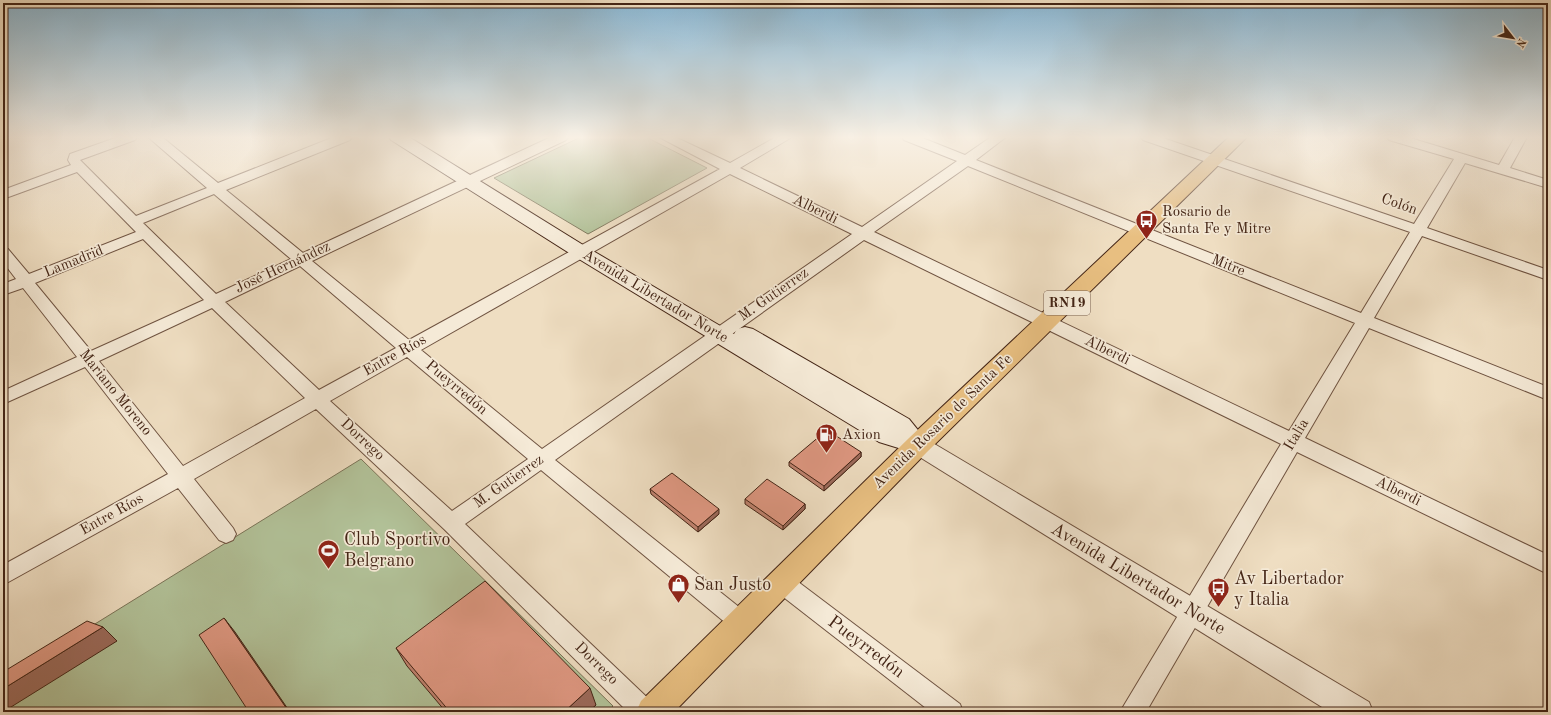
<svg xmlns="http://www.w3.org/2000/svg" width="1551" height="715" font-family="'Old Standard TT',serif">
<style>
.green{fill:#b2c299;stroke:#7b7458}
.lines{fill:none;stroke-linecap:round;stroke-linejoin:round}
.minor-casing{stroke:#6f5341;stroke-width:2}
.tertiary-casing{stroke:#6f5341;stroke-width:2}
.secondary-casing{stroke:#442516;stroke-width:2}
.primary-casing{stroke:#442516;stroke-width:2}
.minor{fill:#f5ead7;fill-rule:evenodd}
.tertiary{fill:#f5ead7;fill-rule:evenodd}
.secondary{fill:#f5ead7;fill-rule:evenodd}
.primary{fill:#e8bf81;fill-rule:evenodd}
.wall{fill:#c08370;stroke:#442516}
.shaded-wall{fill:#9c6a5b;stroke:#442516}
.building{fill:#df9882;stroke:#442516}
.labels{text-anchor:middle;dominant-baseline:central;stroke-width:3.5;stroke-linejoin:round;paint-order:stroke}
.shield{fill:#f5ead7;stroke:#796050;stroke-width:1}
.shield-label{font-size:14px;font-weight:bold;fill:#442516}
.street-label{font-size:15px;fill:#442516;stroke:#f5ead7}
.poi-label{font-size:15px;fill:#442516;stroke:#f5ead7;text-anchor:start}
.near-poi-label{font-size:18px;fill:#442516;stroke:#f5ead7;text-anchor:start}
.near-street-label{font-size:18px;fill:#442516;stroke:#f5ead7}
</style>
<rect width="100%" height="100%" fill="#efdec2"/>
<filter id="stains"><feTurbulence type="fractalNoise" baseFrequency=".005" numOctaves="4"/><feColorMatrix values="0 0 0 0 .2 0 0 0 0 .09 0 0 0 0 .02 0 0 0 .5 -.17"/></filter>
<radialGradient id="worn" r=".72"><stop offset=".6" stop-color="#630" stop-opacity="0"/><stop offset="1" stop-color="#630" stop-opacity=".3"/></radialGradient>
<!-- green -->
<g class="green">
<path d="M581,137H646L707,168L588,234L494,178Z"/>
<path d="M361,459L613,706L607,712H3V681Z"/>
</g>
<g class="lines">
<defs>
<g id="minor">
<path d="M118,137H137L135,140L80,160L136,216L207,188L148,137H162L218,183L334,137H352L350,140L226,190L303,253L551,137H568L566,140L312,261L409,340L720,169L659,137H675L730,163L776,137H792L740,168L862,227L957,161L904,140L902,137H920L965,155L991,137H1006L976,160L1361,313L1410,232L1143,140L1141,137H1160L1414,224L1454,159L1389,140L1387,137H1407L1499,165L1515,137H1527L1510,168L1548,180V188L1465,163L1427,228L1548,270V280L1422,236L1374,318L1548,387V400L1369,328L1305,438L1548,555V574L1297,452L1146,712H1120L1281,444L864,240L555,460L749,615L752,622L749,629L741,632L733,629L541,470L465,524L654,704L657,712H628L444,529L316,409L194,479L233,528L236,534L233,540L226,543L219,540L178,488L3,585V565L168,474L85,367L3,404V391L77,357L23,288L3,295V284L16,279L3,262V248L8,249L29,274L136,232L77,172L3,199V190L71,165L68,160L70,154ZM968,166L1355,323L1289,431L874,232ZM730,174L852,234L542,449L421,350ZM214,194L291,259L216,294L143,223ZM143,239L204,300L91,351L35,283ZM300,266L396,348L319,390L225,302ZM212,308L305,398L183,466L99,361ZM407,357L528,459L452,511L330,401Z"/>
<path d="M781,573L789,575L960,704L963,712H931L773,589L770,582L773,575Z"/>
</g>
<path id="tertiary" d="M918,436L926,439L1369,702L1373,712H1330L910,451L906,445L910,439Z"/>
<path id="secondary" d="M389,137H409L588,248L734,334L737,329L745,327L753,329L909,419L930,445L927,452L918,454L879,442L574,256L391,140Z"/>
<path id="primary" d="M1229,137H1247L927,452L674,712H636L641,701L909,438Z"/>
</defs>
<!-- minor casing -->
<use href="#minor" class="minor-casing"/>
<!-- tertiary casing -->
<use href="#tertiary" class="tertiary-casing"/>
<!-- secondary casing -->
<use href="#secondary" class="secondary-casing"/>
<!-- primary casing -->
<use href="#primary" class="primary-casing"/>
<!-- minor -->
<use href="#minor" class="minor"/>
<!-- tertiary -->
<use href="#tertiary" class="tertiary"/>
<!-- secondary -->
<use href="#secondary" class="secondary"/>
<!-- primary -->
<use href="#primary" class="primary"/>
</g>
<!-- wall -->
<g class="wall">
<path d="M861,452V457L824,491L789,466V462Z"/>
<path d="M650,489L719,514L698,532L651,494Z"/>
<path d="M745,499L805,504V509L783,530L745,504Z"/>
<path d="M396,648L596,705L588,712H446L407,666Z"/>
</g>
<!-- shaded-wall -->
<g class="shaded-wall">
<path d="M861,452V457L824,491V486Z"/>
<path d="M805,504V509L783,530V526Z"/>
<path d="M719,509V514L698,532V527Z"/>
<path d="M224,618L235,632L290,712H289Z"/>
<path d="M103,627L117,641L3,712V689Z"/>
<path d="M590,688L596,705L588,712H564Z"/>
</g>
<!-- building -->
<g class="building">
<path d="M827,430L861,452L824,486L789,462Z"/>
<path d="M672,473L719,509L698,527L650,489Z"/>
<path d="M767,479L805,504L783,526L745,499Z"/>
<path d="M485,581L590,688L564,712H450L396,648Z"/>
<path d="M224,618L289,712H249L199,635Z"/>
<path d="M87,621L103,627L3,689V672Z"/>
</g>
<!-- sky -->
<linearGradient id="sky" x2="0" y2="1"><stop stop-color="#89b7d4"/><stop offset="0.58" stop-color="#f8f0e4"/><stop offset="1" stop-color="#f8f0e4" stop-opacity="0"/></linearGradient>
<rect width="1551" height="237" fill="url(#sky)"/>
<!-- icons -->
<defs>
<symbol id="bus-pin" viewBox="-11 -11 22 30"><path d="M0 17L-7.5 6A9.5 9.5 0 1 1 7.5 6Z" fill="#8f2418" stroke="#f5ead7"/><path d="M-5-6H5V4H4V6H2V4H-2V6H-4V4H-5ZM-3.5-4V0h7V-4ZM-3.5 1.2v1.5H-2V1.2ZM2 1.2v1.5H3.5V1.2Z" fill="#fff"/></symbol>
<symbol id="fuel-pin" viewBox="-11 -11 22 30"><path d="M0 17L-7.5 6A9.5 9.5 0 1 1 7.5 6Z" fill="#8f2418" stroke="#f5ead7"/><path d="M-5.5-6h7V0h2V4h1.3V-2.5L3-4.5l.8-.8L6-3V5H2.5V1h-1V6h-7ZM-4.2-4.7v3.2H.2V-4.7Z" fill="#fff"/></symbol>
<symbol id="stadium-pin" viewBox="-11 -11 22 30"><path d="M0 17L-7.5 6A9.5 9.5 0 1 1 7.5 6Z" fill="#8f2418" stroke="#f5ead7"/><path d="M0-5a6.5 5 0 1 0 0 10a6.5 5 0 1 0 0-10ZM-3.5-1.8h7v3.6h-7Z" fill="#fff"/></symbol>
<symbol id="shop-pin" viewBox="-11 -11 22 30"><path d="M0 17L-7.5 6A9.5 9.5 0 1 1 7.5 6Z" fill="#8f2418" stroke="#f5ead7"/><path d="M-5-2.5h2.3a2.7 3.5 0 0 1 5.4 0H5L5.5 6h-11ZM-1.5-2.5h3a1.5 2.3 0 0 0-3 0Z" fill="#fff"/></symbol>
</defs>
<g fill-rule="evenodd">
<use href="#bus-pin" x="1134" y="208" width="25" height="34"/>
<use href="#fuel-pin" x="814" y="422" width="25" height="34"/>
<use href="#stadium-pin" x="316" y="538" width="25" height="34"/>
<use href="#shop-pin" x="666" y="572" width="25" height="34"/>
<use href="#bus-pin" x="1206" y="576" width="25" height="34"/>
</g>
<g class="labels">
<!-- shield labels -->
<rect class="shield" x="1044" y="291" width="46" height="24" rx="3"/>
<g class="shield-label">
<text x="1067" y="303">RN19</text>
</g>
<!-- street labels -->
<g class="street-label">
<text transform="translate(1399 205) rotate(19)">Colón</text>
<text transform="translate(815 210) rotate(26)">Alberdi</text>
<text transform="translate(74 262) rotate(-22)">Lamadrid</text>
<text transform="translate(1228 266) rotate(22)">Mitre</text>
<text transform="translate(283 268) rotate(-25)">José Hernández</text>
<text transform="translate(774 295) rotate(-35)">M. Gutierrez</text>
<text transform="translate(655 297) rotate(31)">Avenida Libertador Norte</text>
<text transform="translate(1107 351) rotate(26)">Alberdi</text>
<text transform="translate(395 356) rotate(-29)">Entre Ríos</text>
<text transform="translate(456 388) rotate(40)">Pueyrredón</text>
<text transform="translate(115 393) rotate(51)">Mariano Moreno</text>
<text transform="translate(943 422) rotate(-44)">Avenida Rosario de Santa Fe</text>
<text transform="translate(1297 435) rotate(-59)">Italia</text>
<text transform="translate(362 440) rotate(43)">Dorrego</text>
<text transform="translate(509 482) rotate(-35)">M. Gutierrez</text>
<text transform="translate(1398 492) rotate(26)">Alberdi</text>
<text transform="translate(112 515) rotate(-29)">Entre Ríos</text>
<text transform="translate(596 664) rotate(44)">Dorrego</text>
</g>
<!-- poi labels -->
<g class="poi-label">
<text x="1162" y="212">Rosario de<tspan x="1162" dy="17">Santa Fe y Mitre</tspan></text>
<text x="842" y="435">Axion</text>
</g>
<!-- near-poi labels -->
<g class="near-poi-label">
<text x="344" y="540">Club Sportivo<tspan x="344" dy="21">Belgrano</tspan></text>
<text x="1234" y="579">Av Libertador<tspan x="1234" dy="21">y Italia</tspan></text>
<text x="694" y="585">San Justo</text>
</g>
<!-- near-street labels -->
<g class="near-street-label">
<text transform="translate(1138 579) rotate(31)">Avenida Libertador Norte</text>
<text transform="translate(866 647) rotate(37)">Pueyrredón</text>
</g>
</g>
<!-- margin -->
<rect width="1551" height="715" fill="none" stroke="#efdec2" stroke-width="16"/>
<rect x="4" y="4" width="1543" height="707" fill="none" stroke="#442516" stroke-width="2"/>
<rect x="8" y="8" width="1535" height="699" fill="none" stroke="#442516"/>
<!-- north arrow -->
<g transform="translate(1513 38) rotate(121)" stroke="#f5ead7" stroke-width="3" paint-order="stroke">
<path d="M0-3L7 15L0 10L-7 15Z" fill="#442516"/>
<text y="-6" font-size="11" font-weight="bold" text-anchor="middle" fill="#442516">N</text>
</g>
<rect width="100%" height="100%" filter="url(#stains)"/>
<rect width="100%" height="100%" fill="url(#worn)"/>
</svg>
